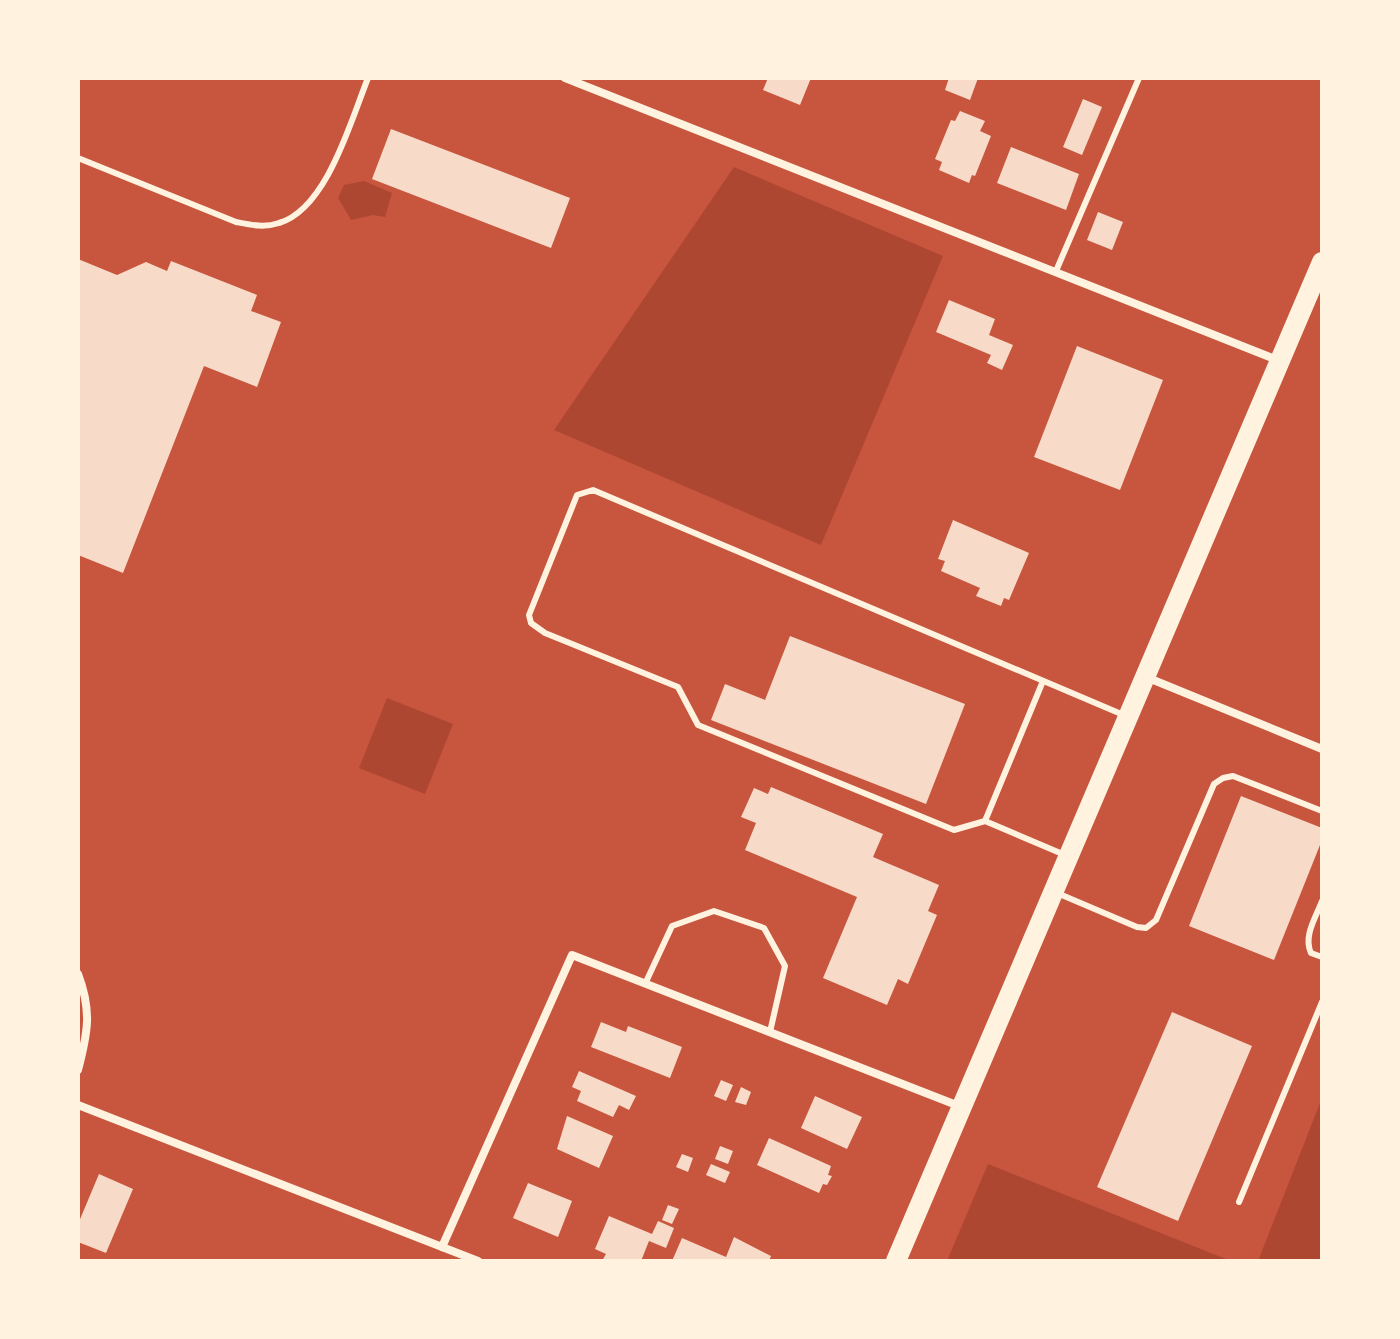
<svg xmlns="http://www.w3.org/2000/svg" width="1400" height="1339" font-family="'Public Sans',sans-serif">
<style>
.green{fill:#ae4732}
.building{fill:#f7dbc8}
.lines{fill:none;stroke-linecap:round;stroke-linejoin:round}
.service{stroke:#fff3e0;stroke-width:6}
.minor{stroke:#fff3e0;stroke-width:8}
.primary{stroke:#fff3e0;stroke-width:20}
</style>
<rect width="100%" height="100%" fill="#c8553d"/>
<!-- green -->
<g class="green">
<path d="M734,167L943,256L821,545L554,430Z"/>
<path d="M364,181L392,193L385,217L373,215L351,220L338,198L344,185Z"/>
<path d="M387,698L453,724L425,794L359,768Z"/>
<path d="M1322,1098V1261H1258Z"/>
<path d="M988,1164L1231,1261H947Z"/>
</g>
<!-- building -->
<g class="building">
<path d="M768,78H811L800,105L763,90Z"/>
<path d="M949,78H978L970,100L945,90Z"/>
<path d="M1083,99L1102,107L1082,155L1063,147Z"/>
<path d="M960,111L985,121L980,131L991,136L975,176L972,175L969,183L939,170L942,162L935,159L951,120L955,121Z"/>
<path d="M391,129L570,198L551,248L372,179Z"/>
<path d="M1011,147L1079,174L1066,210L997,183Z"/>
<path d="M1098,212L1123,222L1112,250L1087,240Z"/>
<path d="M78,259L117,275L146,262L167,271L171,261L257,295L251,311L281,322L257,387L204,366L123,573L78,555Z"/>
<path d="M949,300L995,319L989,335L1013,345L1002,370L987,363L991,355L936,332Z"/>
<path d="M1077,346L1163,380L1120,490L1034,457Z"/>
<path d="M953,520L1029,553L1009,600L1004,598L1001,606L976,596L980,588L941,571L945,561L938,559Z"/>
<path d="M790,636L965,704L926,804L711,720L725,684L765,700Z"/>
<path d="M771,787L883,834L873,857L939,885L928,911L937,915L908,984L898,979L887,1005L823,978L857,897L745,850L756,823L741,817L754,788L768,794Z"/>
<path d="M1241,796L1322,828V840L1274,960L1189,926Z"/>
<path d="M1172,1012L1252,1046L1178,1221L1097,1187Z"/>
<path d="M601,1022L626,1032L628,1026L682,1047L670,1078L591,1047Z"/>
<path d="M579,1071L636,1096L629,1110L619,1105L613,1117L577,1101L581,1091L572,1087Z"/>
<path d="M721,1080L733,1085L726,1101L714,1096Z"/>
<path d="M741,1087L751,1092L746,1105L735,1102Z"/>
<path d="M815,1096L862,1117L847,1149L801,1128Z"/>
<path d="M567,1116L613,1136L599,1168L557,1149Z"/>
<path d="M769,1138L831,1166L828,1175L832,1176L827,1185L823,1184L819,1193L757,1165Z"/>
<path d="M720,1146L733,1151L728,1164L715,1159Z"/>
<path d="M682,1154L693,1158L688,1172L676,1167Z"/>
<path d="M711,1164L730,1172L725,1183L706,1175Z"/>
<path d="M99,1174L133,1189L106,1253L78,1242V1224Z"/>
<path d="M528,1183L572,1201L558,1237L513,1218Z"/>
<path d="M668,1205L679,1209L672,1224L662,1220Z"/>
<path d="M609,1216L652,1234L658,1221L674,1228L666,1248L649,1241L641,1261H602L606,1254L595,1249Z"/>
<path d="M734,1237L771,1256L769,1261H672L682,1238L726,1257Z"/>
</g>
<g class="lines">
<!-- service -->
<g class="service">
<path d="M78,158L236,222C251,225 264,228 279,223C327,209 351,120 368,78"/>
<path d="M1056,271L1139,78"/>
<path d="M985,821L1043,681"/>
<path d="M1065,855L985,821L954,830L698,725L678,687L545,633L531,623L529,615L577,495L593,490L1126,716"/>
<path d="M1057,893L1137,927L1146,928L1156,920L1214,784L1223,778L1233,776L1322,811"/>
<path d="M1322,901C1316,917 1303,936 1311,953L1322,957"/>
<path d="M645,984L672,926L714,911L764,928L785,966L770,1032"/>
<path d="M1239,1202L1322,1002"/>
</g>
<!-- minor -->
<g class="minor">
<path d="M565,78L1280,361"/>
<path d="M1146,677L1322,749"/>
<path d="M78,974C92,1011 88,1032 78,1070"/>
<path d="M78,1105L478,1261"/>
<path d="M442,1247L572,955L959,1106"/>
</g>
<!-- primary -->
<path class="primary" d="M896,1261L1322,262"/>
</g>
<!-- border -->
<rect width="1400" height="1339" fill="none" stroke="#fff3e0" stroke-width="160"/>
</svg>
